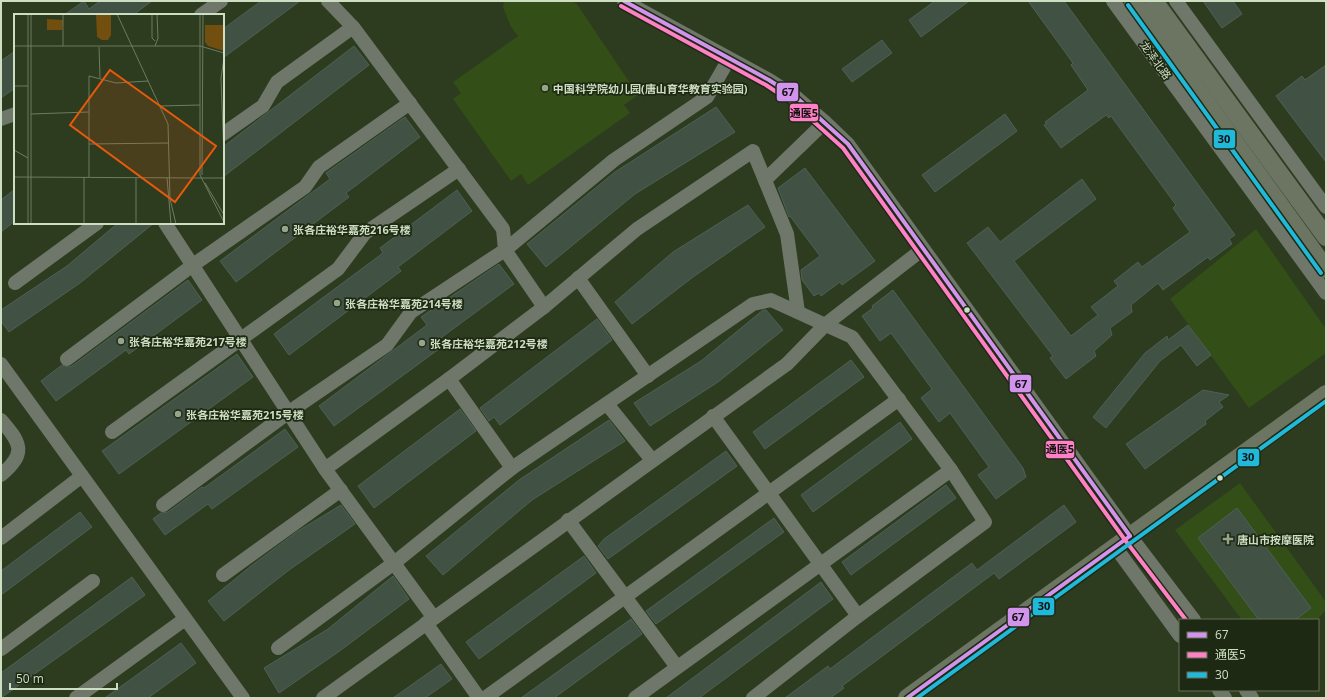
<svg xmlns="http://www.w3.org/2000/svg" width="1327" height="699" font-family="'Open Sans','Noto Sans SC',sans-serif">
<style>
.built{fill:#334e17}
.building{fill:#415144;stroke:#4c6255}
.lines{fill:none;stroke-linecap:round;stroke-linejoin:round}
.minor{stroke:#6f766a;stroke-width:14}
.major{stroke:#6b7562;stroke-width:18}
.bus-1-casing{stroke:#1d2913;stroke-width:7}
.bus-2-casing{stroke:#1d2913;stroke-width:7}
.bus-3-casing{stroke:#1d2913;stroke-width:7}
.bus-1{stroke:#d193ec;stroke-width:4}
.bus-2{stroke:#ff80c5;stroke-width:4}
.bus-3{stroke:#20b9da;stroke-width:4}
.poi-dot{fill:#96a589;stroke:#1d2913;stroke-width:1.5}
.bus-dot{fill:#cedec2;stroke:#1d2913;stroke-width:1.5}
.labels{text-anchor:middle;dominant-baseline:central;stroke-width:3.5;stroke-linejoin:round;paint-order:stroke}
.street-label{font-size:11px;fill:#cedec2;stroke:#1d2913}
.poi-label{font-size:11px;font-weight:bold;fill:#cedec2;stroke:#1d2913;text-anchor:start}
.inset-road{fill:none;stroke:#6d7c60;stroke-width:1}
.view{fill:#e8590c;fill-opacity:0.15;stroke:#e8590c;stroke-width:2}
.inset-edge{fill:none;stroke:#cedec2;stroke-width:2}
.line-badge{stroke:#1d2913;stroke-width:1.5}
.pale-badge-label{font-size:11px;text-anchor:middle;font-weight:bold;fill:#111}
</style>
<rect width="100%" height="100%" fill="#2d3b1f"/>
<!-- built -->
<g class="built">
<path d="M504,1H571L577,4L638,95L624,105L630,113L528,185L521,174L511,181L453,99L461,93L453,82L518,36L511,27L503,7Z"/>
<path d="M1256,229L1326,329V353L1249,408L1170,299Z"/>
<path d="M1240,483L1326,602V610L1317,620H1242L1175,530Z"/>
</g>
<!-- building -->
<g class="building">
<path d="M84,1L89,9L100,1H152L133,15H64Z"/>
<path d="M261,1H300L223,58V29Z"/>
<path d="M935,1H969L921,37L909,20Z"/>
<path d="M1028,1H1064L1235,235L1229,239L1232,244L1210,260L1208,257L1163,290L1158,283L1131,305L1132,312L1110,328L1112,335L1094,351L1096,356L1066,379L1050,358L1053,356L967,243L988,227L1000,242L1082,179L1096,199L1014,261L1071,336L1098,315L1091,307L1118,286L1114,281L1138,262L1142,267L1190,232L1173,208L1176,205L1111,116L1109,118L1106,115L1061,148L1044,125L1047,123L1045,122L1088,90L1071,65L1073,63Z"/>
<path d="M1203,1H1233L1242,14L1222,28Z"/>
<path d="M882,40L892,53L852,82L842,69Z"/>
<path d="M354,46L369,65L223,177V147Z"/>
<path d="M15,51V88L1,98V61Z"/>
<path d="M1326,65V162L1276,96L1302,76L1305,80Z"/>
<path d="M716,107L735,132L635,194L546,267L527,244L615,172Z"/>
<path d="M1005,114L1017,131L935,192L922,175Z"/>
<path d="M405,117L420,137L346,193L349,197L236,282L220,261L330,179L326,173Z"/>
<path d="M805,168L875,261L842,285L840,282L821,296L819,293L814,296L802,280L801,270L820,256L790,216L789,217L778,188Z"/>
<path d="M15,189V221L1,232V200Z"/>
<path d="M457,190L472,211L398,267L401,271L289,355L274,334L383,253L380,248Z"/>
<path d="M748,205L765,227L693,277L632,324L615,302L673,252Z"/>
<path d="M118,223H154L80,283L9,332L1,321V310L67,266Z"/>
<path d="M499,264L514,284L438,340L443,346L334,426L319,406L427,325L421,317Z"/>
<path d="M188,280L202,300L129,354L126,350L56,401L41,381L62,365L68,367L72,366Z"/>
<path d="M893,290L1023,468L1026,477L996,499L978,475L989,467L950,413L939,422L921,398L932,389L891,333L880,341L862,316L873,308L872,306Z"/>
<path d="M763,310H766L783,330L718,382L650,426L634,403L701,361Z"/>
<path d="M597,319L612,340L500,425L494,417L489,421L480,408Z"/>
<path d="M1188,325L1211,355L1197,366L1181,345L1160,361L1106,428L1093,417L1145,353L1167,336L1168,340Z"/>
<path d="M237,354L253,377L119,474L102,451Z"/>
<path d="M851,360L864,377L765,449L753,432Z"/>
<path d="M1203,390L1229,395L1219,402L1223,407L1205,421L1206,424L1145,469L1126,444Z"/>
<path d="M460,409L476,431L374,508L358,486Z"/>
<path d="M609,420L625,441L532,500L443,575L426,556L519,480Z"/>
<path d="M900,422L912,439L813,512L801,495Z"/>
<path d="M285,429L298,447L212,509L208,504L165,535L153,519L161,513L168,512L202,487L204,488Z"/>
<path d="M726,451L737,466L608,559L598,546L604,539Z"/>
<path d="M946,485L956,498L851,575L842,562Z"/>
<path d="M341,505L355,524L289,570L224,621L208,601L251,566L298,531Z"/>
<path d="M1064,505L1076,522L999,579L994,573L842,686L844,688L830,698H785L828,666L830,669L972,563L977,570Z"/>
<path d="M1237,508L1311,608L1295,620H1259L1198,538Z"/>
<path d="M80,512L92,527L1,595V571Z"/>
<path d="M774,518L784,532L656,624L646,611Z"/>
<path d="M584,556L596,573L479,659L466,642Z"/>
<path d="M393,576L409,599L341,650L279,693L264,668L328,629Z"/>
<path d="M132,577L145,595L1,698V673Z"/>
<path d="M821,582L833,599L699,698H666Z"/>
<path d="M631,619L642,634L554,698H521Z"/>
<path d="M181,643L196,663L148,698H105Z"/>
<path d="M441,664L452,679L425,698H393Z"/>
</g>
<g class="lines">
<!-- minor -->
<g class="minor">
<path d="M328,1L353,27L503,229L505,250L544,307"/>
<path d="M624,1L769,80L797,98L825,122L848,144L1130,536L1194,620"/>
<path d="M1113,1L1326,293"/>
<path d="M1176,1L1326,207"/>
<path d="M201,15L221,1"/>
<path d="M1,119L15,114"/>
<path d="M223,134L263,106L277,82L353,27"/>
<path d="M765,180L825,122"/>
<path d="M165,223L325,469L434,618"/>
<path d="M578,278L648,376"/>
<path d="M15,283L97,223"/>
<path d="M67,359L193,265L305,187L319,167L410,103"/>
<path d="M1,364L243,698"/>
<path d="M449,379L512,468"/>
<path d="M607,404L652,460"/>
<path d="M1,420C21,443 27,453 1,475"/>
<path d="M112,432L338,269L365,233L459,169"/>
<path d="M325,469L449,379L544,307L637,229L753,151L787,234L798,312"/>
<path d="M163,505L289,412L387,345L411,312L505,250L614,160L707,97L729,59"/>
<path d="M568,520L677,667"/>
<path d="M1,538L82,476"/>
<path d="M1116,548L1180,636"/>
<path d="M223,575L341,490"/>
<path d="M426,623L479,698"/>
<path d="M278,648L394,563L512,468L753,304L771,300L852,337L951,470L985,522L858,616L713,416"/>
<path d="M1,649L93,581"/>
<path d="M1219,690L1225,698"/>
<path d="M1246,690L1252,698"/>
<path d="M76,698L185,619"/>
<path d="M323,698L787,364L826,324L923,249"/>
<path d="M485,698L899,399"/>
<path d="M635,698L951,470"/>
<path d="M753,698L858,616"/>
</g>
<!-- major -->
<g class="major">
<path d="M1133,1L1326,269"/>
<path d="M1154,1L1326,237"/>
<path d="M907,698L1326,394"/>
</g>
<defs>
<g id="bus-1">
<path d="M624,1L769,80L797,98L848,144L1130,536"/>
<path d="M907,698L1130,536"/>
</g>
<path id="bus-2" d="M621,6L766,85L793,103L843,148L1125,540L1186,620"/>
<g id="bus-3">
<path d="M1128,5L1321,273"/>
<path d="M917,698L1326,401"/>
</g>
</defs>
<!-- bus-1 casing -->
<use href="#bus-1" class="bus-1-casing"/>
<!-- bus-2 casing -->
<use href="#bus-2" class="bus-2-casing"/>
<!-- bus-3 casing -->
<use href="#bus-3" class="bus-3-casing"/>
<!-- bus-1 -->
<use href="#bus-1" class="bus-1"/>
<!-- bus-2 -->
<use href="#bus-2" class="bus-2"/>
<!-- bus-3 -->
<use href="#bus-3" class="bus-3"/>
</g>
<!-- markers -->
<g class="poi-dot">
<circle cx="545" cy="88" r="4"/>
<circle cx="285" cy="229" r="4"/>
<circle cx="337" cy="303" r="4"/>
<circle cx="121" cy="341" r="4"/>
<circle cx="422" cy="343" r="4"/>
<circle cx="178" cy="414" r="4"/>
<path d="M1226 533h4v4h4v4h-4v4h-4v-4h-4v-4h4z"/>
</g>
<g class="bus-dot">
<circle cx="967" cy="310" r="3.5"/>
<circle cx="1220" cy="478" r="3.5"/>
</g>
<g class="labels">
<!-- street labels -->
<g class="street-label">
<text transform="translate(1156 60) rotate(54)">龙泽北路</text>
</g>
<!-- poi labels -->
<g class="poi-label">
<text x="553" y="88">中国科学院幼儿园(唐山育华教育实验园)</text>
<text x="293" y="229">张各庄裕华嘉苑216号楼</text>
<text x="345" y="303">张各庄裕华嘉苑214号楼</text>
<text x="129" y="341">张各庄裕华嘉苑217号楼</text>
<text x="430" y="343">张各庄裕华嘉苑212号楼</text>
<text x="186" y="414">张各庄裕华嘉苑215号楼</text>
<text x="1237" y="539">唐山市按摩医院</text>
</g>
</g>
<!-- overview -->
<g transform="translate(14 14)">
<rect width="210" height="210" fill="#2d3b1f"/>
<path d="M82,0H97V21L94,26H88L83,23ZM33,5L49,6L48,16H33ZM191,11H210V37L194,32L191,28Z" fill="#724e0f"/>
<path class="inset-road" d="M14,0V210M49,0V32M103,0L154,110L156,185L162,210M138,0V24L141,27M186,0V161L210,208M0,32H186L210,39M141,32L144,24L143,0M85,33L86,64M210,44L207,64L210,143M0,72H14M146,92L186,91M17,100L75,98M75,130L155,129M0,136L14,144M188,161L189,0M0,163L187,164M75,163V62L102,69L134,67M153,164L157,210M187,164H210M191,169L210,201M17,210V0M67,210H70V163M122,210V164"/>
<path class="view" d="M96,56L202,132L161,188L56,111Z"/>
<rect width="210" height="210" class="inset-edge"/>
</g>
<g class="line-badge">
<rect x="776" y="82" width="23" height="20" rx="4" fill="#d193ec"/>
<rect x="789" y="103" width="30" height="19" rx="4" fill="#ff80c5"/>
<rect x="1213" y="129" width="23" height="20" rx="4" fill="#20b9da"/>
<rect x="1009" y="374" width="23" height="19" rx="4" fill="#d193ec"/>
<rect x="1045" y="440" width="30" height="19" rx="4" fill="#ff80c5"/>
<rect x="1237" y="448" width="23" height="19" rx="4" fill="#20b9da"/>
<rect x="1032" y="597" width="23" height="19" rx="4" fill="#20b9da"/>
<rect x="1007" y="607" width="23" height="20" rx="4" fill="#d193ec"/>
</g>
<g class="pale-badge-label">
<text x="788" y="96">67</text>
<text x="804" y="117">通医5</text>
<text x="1224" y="143">30</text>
<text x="1021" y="388">67</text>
<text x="1060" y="453">通医5</text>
<text x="1248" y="461">30</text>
<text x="1044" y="610">30</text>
<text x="1018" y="621">67</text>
</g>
<!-- border -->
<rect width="1327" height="699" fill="none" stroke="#cedec2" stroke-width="4"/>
<!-- legend -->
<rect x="1179" y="619" width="140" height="72" fill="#1d2913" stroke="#647159"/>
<rect x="1187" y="632" width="20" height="6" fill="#d193ec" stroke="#647159"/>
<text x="1215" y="639" font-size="12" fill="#cedec2">67</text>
<rect x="1187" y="652" width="20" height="6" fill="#ff80c5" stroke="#647159"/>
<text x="1215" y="659" font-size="12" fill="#cedec2">通医5</text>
<rect x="1187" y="672" width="20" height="6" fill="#20b9da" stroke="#647159"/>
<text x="1215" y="679" font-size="12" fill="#cedec2">30</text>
<!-- scale -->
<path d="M10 683v6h107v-6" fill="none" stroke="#cedec2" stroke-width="2"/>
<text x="16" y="683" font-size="12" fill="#cedec2" stroke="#1d2913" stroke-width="3" paint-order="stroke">50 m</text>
</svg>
